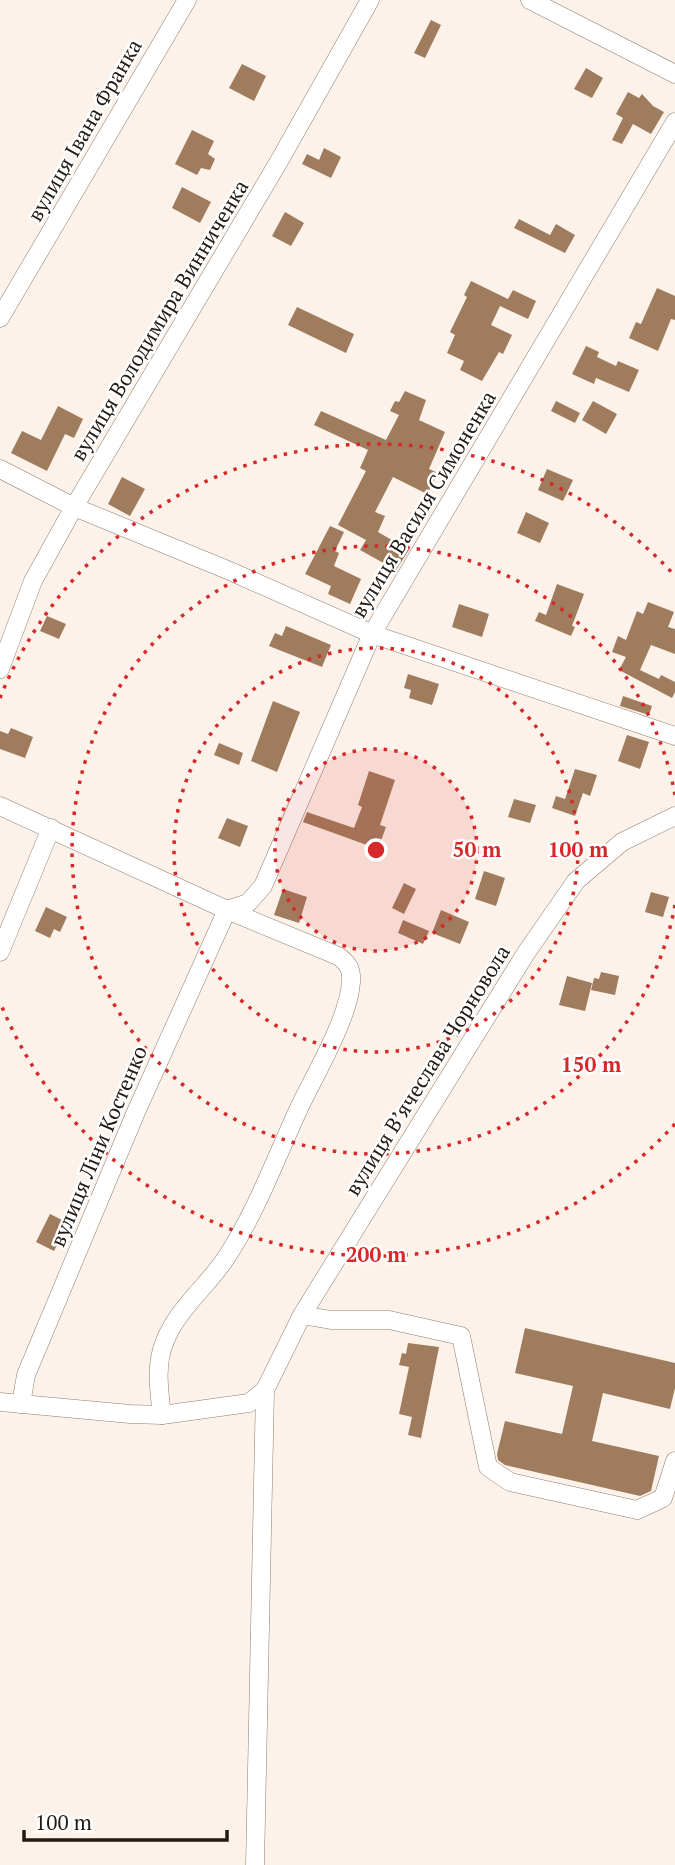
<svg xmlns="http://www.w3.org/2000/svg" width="675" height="1865" font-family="'PT Serif',serif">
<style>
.building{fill:#9f7c5e}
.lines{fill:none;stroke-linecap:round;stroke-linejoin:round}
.minor-casing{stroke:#8d7d70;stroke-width:19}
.minor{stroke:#fff;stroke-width:18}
.ring{fill:none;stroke:#d62828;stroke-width:3.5;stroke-dasharray:3.5 7}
.labels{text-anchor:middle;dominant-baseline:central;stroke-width:5;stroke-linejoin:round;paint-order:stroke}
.street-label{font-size:21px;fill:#211b16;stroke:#fff}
.centre{fill:#d62828;stroke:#fff;stroke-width:3.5}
.ring-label{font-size:21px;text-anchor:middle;font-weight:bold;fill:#d62828;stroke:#fff;stroke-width:5;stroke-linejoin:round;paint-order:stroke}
</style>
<rect width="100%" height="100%" fill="#fdf2e9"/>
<!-- building -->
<g class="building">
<path d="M431,20L441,25L425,58L414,53Z"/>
<path d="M242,64L266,76L254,101L229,88Z"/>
<path d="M586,68L603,78L592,98L574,89Z"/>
<path d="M628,92L639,98L642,94L653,106L664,112L651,134L633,124L622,144L612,140L623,118L616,114Z"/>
<path d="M192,130L214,141L208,154L215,159L210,170L201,168L197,175L175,164Z"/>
<path d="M324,148L341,157L331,178L302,164L307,154L319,160Z"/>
<path d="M182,187L211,202L200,223L172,208Z"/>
<path d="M285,212L304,223L291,246L272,236Z"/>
<path d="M519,219L550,235L556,224L575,235L565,253L514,228Z"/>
<path d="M471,281L508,299L513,290L536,301L528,319L500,306L491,325L512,335L503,354L499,352L482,381L460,370L464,361L447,353L455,335L450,332L467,297L464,295Z"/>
<path d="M657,288L675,296V320L671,319L658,351L629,338L636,322L641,324Z"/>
<path d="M297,307L354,334L346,353L288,325Z"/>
<path d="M586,346L599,352L597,357L616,366L618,361L639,370L629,392L596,378L594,384L572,374Z"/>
<path d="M405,391L426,400L419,420L445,432L429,469L438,473L427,494L393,477L375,512L385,516L378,532L409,550L396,570L360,550L366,540L338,525L366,471L360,468L368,450L314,425L321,411L386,440L399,415L390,411L395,401L399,402Z"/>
<path d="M556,401L580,413L575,423L551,411Z"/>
<path d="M593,401L617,414L606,434L582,420Z"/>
<path d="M58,406L83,419L74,438L65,434L47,471L11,453L22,431L41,440Z"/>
<path d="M547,469L573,480L563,501L538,490Z"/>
<path d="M122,477L145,489L130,516L108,504Z"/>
<path d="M526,512L549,523L540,543L517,533Z"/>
<path d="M330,526L344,532L335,551L339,553L334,566L361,579L350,604L328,594L331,586L305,574Z"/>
<path d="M557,584L584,594L572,626L575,627L571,636L535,621L539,612L546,615Z"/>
<path d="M648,602L674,612L668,627L675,629V654L651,645L640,670L659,679L661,675L675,682V692L672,698L619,670L626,657L612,652L618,636L626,640L637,611L643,614Z"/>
<path d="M459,604L489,614L482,637L452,627Z"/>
<path d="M47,616L66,624L59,639L40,631Z"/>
<path d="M286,626L331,645L322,667L269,646L275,633L282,636Z"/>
<path d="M408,674L439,684L432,705L409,698L411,690L404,688Z"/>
<path d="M623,696L652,706L649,715L620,706Z"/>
<path d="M273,701L300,712L277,772L251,761Z"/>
<path d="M11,728L33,737L25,758L0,749V731L8,734Z"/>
<path d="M627,735L649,742L640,769L618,761Z"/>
<path d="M219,743L243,753L239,765L214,755Z"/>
<path d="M575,769L597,775L590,796L583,793L575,816L552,808L556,796L565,799Z"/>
<path d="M369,771L395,780L380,825L386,827L378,849L303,822L307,812L354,828L362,807L358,805Z"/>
<path d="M514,799L536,805L530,823L508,817Z"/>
<path d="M227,818L248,826L240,847L218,838Z"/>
<path d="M484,871L505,878L496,906L475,899Z"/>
<path d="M404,883L416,889L404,914L392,908Z"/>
<path d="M283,889L307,897L299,923L274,915Z"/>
<path d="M651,892L669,897L663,917L645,912Z"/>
<path d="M46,907L67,917L60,932L54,929L50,938L35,931Z"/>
<path d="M441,910L469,922L460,944L432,933Z"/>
<path d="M403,920L429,931L423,944L398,933Z"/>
<path d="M601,972L619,976L615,995L591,990L594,978L599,979Z"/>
<path d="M567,976L592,983L585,1011L559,1005Z"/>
<path d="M50,1214L68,1223L54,1251L36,1242Z"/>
<path d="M525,1328L675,1363V1388L670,1409L603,1393L592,1441L659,1456L651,1491L640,1496L505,1465L498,1460L497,1454L505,1421L562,1434L573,1386L515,1373Z"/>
<path d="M408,1343L439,1347L421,1438L408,1435L412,1417L399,1414L409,1367L399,1365L402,1353L406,1354Z"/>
</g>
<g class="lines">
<defs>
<g id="minor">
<path d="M530,0L675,74"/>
<path d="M0,318L187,0"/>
<path d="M0,469L74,507L230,571L372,634L675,736"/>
<path d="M0,669L33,581L74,507L278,163L370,0"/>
<path d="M0,806L227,910L338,956C348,963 352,969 351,982C349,1017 316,1073 300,1106C277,1155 258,1208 228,1255C209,1285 178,1308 165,1341C155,1364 159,1390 162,1415"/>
<path d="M227,910L248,903L263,886L372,634L675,122"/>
<path d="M0,952L51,828"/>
<path d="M302,1315L331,1320H389L461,1336L488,1467L510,1482L637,1510L663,1498L675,1461"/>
<path d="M0,1402L130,1414L162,1415L249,1403L265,1390"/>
<path d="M21,1404L26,1375L136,1112L227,910"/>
<path d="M255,1865L265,1390L302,1315L526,953L576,881L622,842L675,816"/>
</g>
</defs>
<!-- minor casing -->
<use href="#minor" class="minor-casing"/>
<!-- minor -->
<use href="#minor" class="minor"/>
</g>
<!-- distance rings -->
<circle cx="376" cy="850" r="101" fill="#d62828" fill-opacity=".12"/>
<g class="ring">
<circle cx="376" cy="850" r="101"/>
<circle cx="376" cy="850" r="202"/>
<path d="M675 905A304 304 0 1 1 675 795"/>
<path d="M675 1124A405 405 0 0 1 0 1002M0 698A405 405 0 0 1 675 576"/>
</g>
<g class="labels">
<!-- street labels -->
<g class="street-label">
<text transform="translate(84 130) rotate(-60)">вулиця Івана Франка</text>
<text transform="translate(159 320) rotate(-59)">вулиця Володимира Винниченка</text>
<text transform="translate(423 504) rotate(-59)">вулиця Василя Симоненка</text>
<text transform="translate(427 1070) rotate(-58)">вулиця Вʼячеслава Чорновола</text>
<text transform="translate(98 1146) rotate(-67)">вулиця Ліни Костенко</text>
</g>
</g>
<circle cx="376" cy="850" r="10" class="centre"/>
<g class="ring-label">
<text x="477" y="857">50 m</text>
<text x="578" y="857">100 m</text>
<text x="591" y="1072">150 m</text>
<text x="376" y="1262">200 m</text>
</g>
<!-- scale -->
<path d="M24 1830v10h203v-10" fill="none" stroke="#211b16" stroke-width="3.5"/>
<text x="35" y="1830" font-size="21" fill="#211b16" stroke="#ffffff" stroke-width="5" paint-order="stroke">100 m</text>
</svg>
